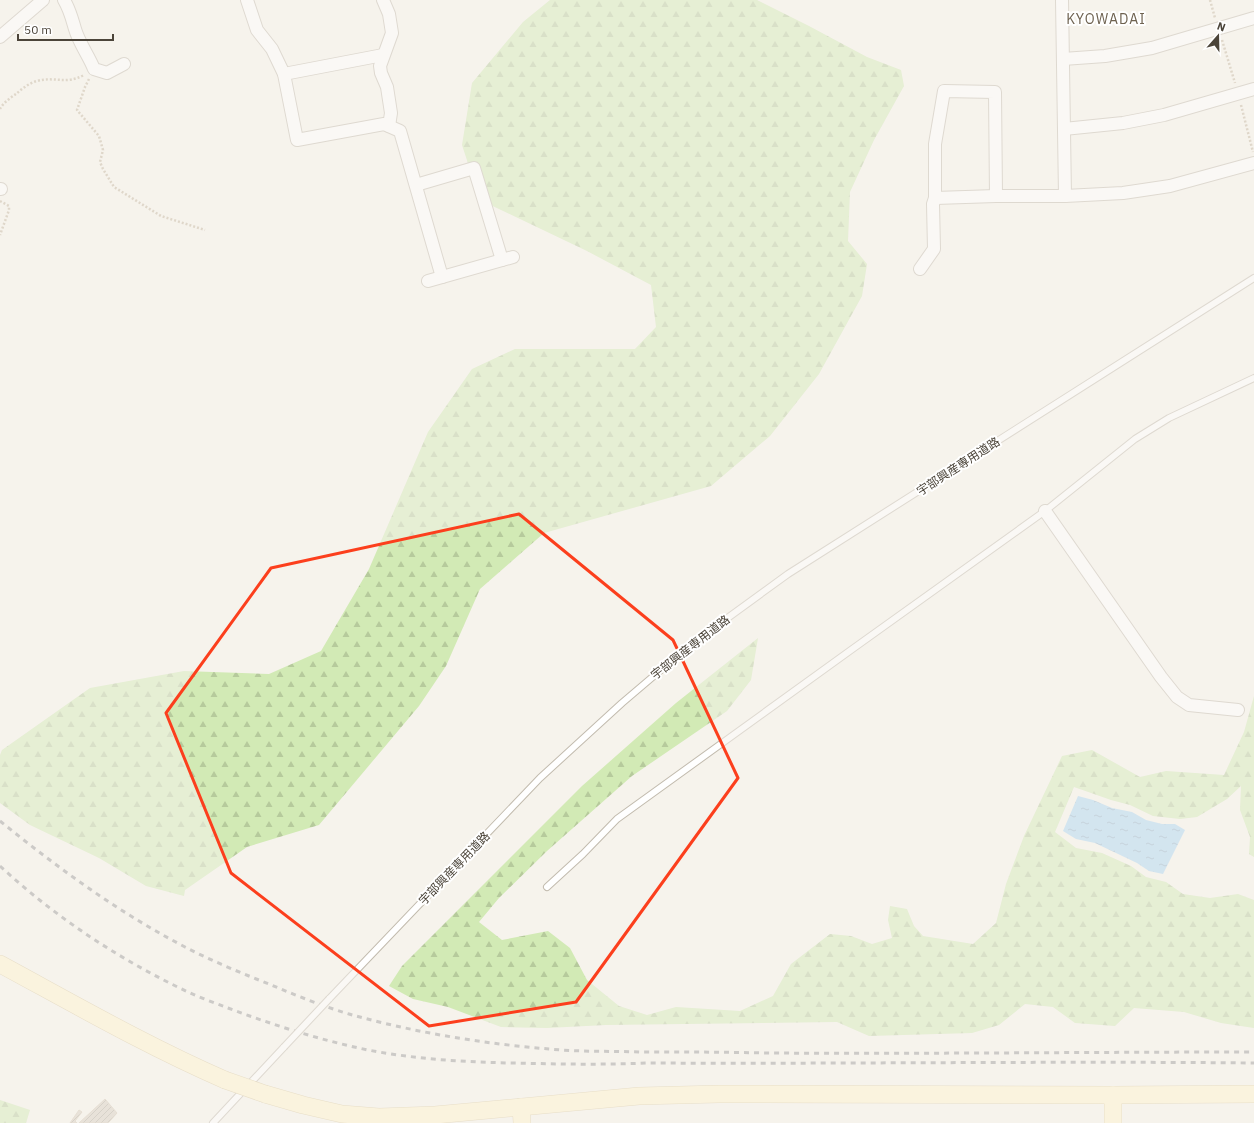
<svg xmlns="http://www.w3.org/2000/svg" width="1254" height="1123" font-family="'IBM Plex Sans','Noto Sans JP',sans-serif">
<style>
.forest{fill:url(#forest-firs)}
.water{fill:url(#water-ripples)}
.building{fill:url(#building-hatch);stroke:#d3c7b4}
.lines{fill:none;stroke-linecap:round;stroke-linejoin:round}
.lane-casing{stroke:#c2bbae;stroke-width:8}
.street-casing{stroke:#c2bbae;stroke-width:14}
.secondary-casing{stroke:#d6c79b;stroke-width:18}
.path{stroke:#c4b79f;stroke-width:2.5;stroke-dasharray:2 2;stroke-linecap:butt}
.lane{stroke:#fff;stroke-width:6}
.street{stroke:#fff;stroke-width:12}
.secondary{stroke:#fff3cd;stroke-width:17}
.rail{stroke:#9a9a9a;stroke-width:3;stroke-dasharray:5 5;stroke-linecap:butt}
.lane-bridge-casing{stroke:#c2bbae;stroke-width:8;stroke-linecap:butt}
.secondary-bridge-casing{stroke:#d6c79b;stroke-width:18;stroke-linecap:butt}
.lane-bridge{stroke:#fff;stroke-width:6}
.secondary-bridge{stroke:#fff3cd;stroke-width:17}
.marked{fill:none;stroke:#fc3f1d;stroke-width:3;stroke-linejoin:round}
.labels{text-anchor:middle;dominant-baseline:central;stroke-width:4;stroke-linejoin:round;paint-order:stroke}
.street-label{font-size:12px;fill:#4b4439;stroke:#fff}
.quarter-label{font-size:14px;letter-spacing:1px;fill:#6e6250;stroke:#fff}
</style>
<defs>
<pattern id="forest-firs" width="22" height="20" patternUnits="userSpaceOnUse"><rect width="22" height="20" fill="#d2eab5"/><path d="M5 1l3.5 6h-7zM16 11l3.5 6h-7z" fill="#b6ca9c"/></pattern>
<pattern id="water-ripples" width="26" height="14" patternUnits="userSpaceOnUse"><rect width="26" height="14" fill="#a9d4f2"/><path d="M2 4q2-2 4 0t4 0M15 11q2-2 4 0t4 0" fill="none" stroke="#8caec5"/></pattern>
<pattern id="building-hatch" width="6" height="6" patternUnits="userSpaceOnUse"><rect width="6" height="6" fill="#d8cfc1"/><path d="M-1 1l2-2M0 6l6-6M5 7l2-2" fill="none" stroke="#b1aa9e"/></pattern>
</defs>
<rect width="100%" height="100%" fill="#f6f3ec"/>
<!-- forest -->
<g class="forest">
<path d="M550,0H757L809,26L867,57L901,70L904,86L874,140L850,192L848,241L867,264L862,296L819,374L770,436L711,486L544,533L480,589L446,666L419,706L319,825L247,847L185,890L184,896L146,886L99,858L30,825L0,803V755L2,750L90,688L184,671L269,674L321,651L369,569L428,432L472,369L515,349H635L656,327L651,285L587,251L480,200L462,145L472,83L523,22Z"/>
<path d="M758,638L751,680L727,711L632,776L547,851L499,898L479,922L502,940L548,931L570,948L587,980L619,1006L647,1015L676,1007L740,1011L773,996L791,964L830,934L851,936L872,944L892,938L888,920L890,906L907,909L914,926L923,936L973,944L996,923L1006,884L1024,836L1062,756L1092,750L1140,777L1166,771L1224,775L1244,732L1254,696V857L1249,854L1250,837L1240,810L1241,786L1227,799L1197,817L1180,819L1153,816L1130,805L1111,800L1074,787L1055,832L1076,848L1102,853L1131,866L1146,877L1166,882L1183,894L1210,898L1238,894L1254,900V1028L1221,1023L1184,1012L1134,1008L1115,1026L1075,1023L1053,1007L1025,1004L999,1025L972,1033L869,1036L837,1022L606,1025L547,1028L501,1027L448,1007L413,999L389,986L402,966L582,786L676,703Z"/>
<path d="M0,1100L30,1110L26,1123H0Z"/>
</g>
<!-- water -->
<path class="water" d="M1078,796L1093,800L1112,808L1132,812L1146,820L1162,824H1175L1185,830L1163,874L1149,871L1137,863L1095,843L1076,839L1063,831Z"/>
<!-- building -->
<g class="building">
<path d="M105,1099L117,1113L109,1122L107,1123H79Z"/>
<path d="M79,1110L82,1112L75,1121L77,1123H70Z"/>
</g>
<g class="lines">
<defs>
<g id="lane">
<path d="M547,887L583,854L617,819L851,650L1045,511L1135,439L1169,418L1254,378"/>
<path d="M329,999L540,778L622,703L689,646L788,574L1254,278"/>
<path d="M213,1123L284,1047"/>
</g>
<g id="street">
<path d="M64,0C70,10 72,19 75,29C79,43 89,56 94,69L107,73L124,64"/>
<path d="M247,0L257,30L272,49L284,74L297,140L384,124L400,131L442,277"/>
<path d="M383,0L389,14L392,33L380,66L381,73L387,87L391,113L389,126"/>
<path d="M1062,0L1065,196"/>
<path d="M0,37L43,0"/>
<path d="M1063,59L1105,56L1152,48L1254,18"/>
<path d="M284,74L383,55"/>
<path d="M1064,129L1123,123L1164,115L1254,89"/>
<path d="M416,185L474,168L502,260"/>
<path d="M0,189H1"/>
<path d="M935,198L996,196H1065L1123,193L1170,186L1254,163"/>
<path d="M920,269L934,249L933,204L935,198V144L944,91L995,92L996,196"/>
<path d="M428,281L513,257"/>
<path d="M1045,511L1161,677L1177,697L1189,705L1238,710"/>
</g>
<g id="secondary">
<path d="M0,964C74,1004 147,1046 225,1080"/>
<path d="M265,1094L303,1105L342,1114L379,1117L435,1115L639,1096L719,1094L1113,1095L1254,1094"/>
<path d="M1113,1095V1123"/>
<path d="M521,1107L522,1123"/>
</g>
</defs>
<!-- lane casing -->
<use href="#lane" class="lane-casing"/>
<!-- street casing -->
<use href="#street" class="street-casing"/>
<!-- secondary casing -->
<use href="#secondary" class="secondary-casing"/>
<!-- path -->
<g class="path">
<path d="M1210,0L1215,18"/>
<path d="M1222,40L1235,83"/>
<path d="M89,79L85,87L77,110L99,136L103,150L100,162L103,169L114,187L161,216L205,230"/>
<path d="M1241,105L1253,152"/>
<path d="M0,109C3,103 10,98 16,94C22,89 29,83 37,81C54,76 66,85 84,75"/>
<path d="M0,201L9,206V210L0,235"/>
</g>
<!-- lane -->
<use href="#lane" class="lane"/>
<!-- street -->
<use href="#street" class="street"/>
<!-- secondary -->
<use href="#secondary" class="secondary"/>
<!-- rail -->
<g class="rail">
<path d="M0,821C58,868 118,912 185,947C212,961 241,973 269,984C295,995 322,1006 349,1014C412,1032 484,1044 550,1049C580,1052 611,1051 642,1052C684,1052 725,1052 767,1053C929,1054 1092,1052 1254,1052"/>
<path d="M0,866C55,917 120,960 188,992C201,998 215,1003 228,1008C273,1025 320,1040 368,1050C415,1059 463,1062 511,1063C557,1064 602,1065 647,1063C850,1064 1052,1061 1254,1063"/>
</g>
<defs>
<path id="lane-bridge" d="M284,1047L329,999"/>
<path id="secondary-bridge" d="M225,1080L265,1094"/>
</defs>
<!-- lane-bridge casing -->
<use href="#lane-bridge" class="lane-bridge-casing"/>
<!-- secondary-bridge casing -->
<use href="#secondary-bridge" class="secondary-bridge-casing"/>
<!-- lane-bridge -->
<use href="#lane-bridge" class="lane-bridge"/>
<!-- secondary-bridge -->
<use href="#secondary-bridge" class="secondary-bridge"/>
</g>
<!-- marked area -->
<path d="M0 0H1254V1123H0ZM519,514L673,640L738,778L576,1002L429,1026L231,873L166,713L271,568Z" fill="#f6f3ec" fill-opacity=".55" fill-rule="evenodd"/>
<path class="marked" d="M519,514L673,640L738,778L576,1002L429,1026L231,873L166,713L271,568Z"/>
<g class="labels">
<!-- street labels -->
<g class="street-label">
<text transform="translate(958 466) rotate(-33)">宇部興産専用道路</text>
<text transform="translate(690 647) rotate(-38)">宇部興産専用道路</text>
<text transform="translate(454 868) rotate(-46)">宇部興産専用道路</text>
</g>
<!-- quarter labels -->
<g class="quarter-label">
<text x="1106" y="19">KYOWADAI</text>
</g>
</g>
<!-- north arrow -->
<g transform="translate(1218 36) rotate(20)" stroke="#ffffff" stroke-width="3" paint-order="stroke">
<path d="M0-3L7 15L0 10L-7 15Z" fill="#4b4439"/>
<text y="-6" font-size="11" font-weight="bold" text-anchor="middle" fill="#4b4439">N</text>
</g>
<!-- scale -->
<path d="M18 34v6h95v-6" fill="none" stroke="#4b4439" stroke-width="2"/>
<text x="24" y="34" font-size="12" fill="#4b4439" stroke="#ffffff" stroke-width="3" paint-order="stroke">50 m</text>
</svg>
